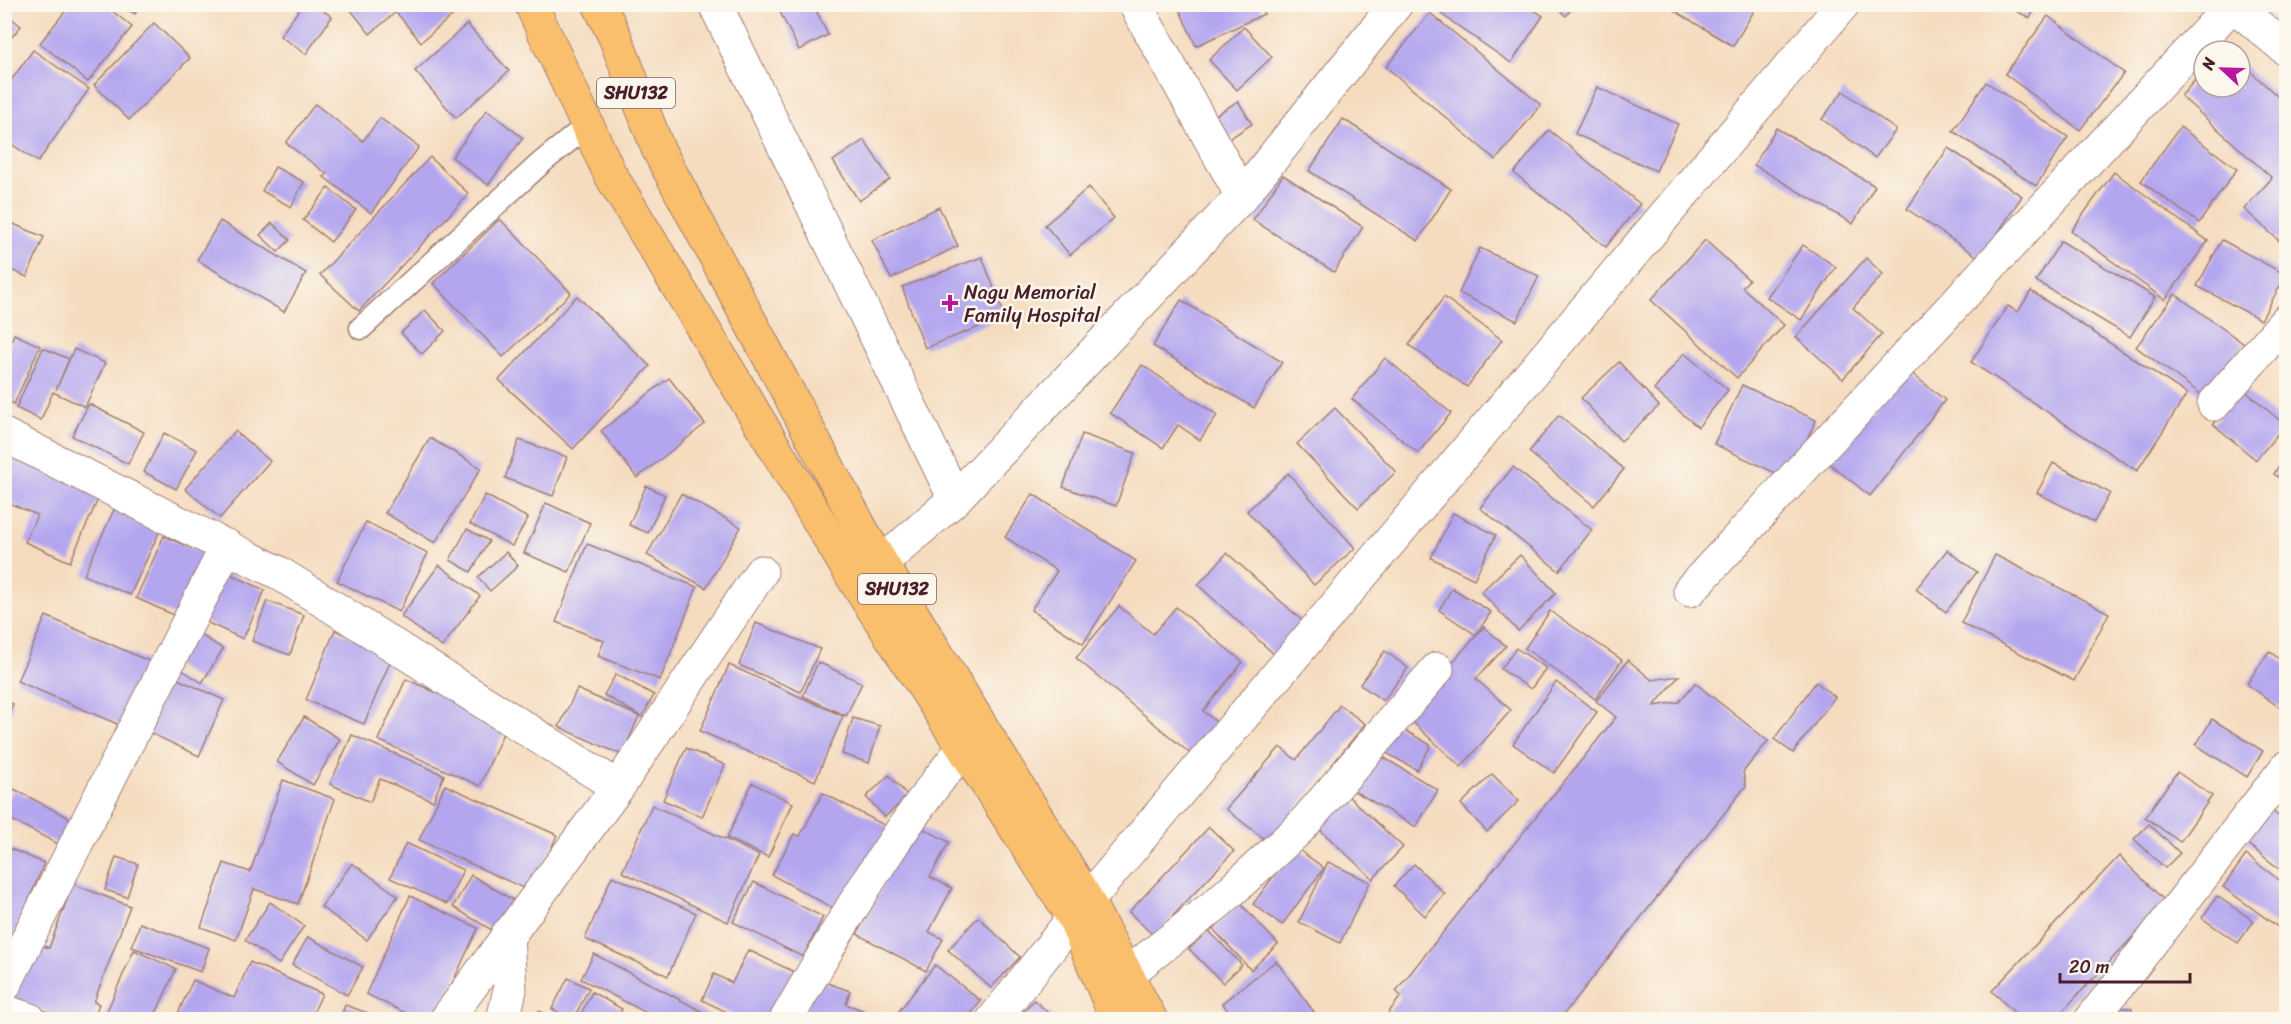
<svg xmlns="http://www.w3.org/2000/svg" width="2291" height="1024" font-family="Sriracha,sans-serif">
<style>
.building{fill:#b3a6ef}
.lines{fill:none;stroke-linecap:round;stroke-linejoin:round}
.lane-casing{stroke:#a07e75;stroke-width:25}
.street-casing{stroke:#a07e75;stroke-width:35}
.primary-casing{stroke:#a07e75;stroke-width:35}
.lane{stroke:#fff;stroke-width:22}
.street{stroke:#fff;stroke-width:33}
.primary{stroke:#f9bf6d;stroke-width:33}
.poi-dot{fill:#b5179e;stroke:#fbf7ec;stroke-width:2}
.labels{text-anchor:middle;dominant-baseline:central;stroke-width:5;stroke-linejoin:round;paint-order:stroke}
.shield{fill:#fbf7ec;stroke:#7f6065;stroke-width:1.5}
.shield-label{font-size:18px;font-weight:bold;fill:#4a1f2b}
.poi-label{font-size:20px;fill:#4a1f2b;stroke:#fbf7ec;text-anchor:start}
</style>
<rect width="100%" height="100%" fill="#fbf7ec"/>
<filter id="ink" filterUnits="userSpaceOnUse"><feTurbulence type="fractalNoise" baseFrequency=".0167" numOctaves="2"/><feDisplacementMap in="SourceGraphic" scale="12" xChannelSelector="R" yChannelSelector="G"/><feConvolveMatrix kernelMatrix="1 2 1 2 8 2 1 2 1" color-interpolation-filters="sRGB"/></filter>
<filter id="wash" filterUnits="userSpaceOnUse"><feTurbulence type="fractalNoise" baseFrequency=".008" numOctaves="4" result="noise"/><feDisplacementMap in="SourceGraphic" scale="24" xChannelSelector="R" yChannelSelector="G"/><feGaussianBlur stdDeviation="1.35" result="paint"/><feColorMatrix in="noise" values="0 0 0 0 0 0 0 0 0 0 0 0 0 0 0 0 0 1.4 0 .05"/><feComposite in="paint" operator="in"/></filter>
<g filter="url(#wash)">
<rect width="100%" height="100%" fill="#f5dcbf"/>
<g id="blocks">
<!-- building -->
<g class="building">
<path d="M71,4H104L132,27L88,82L40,43Z"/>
<path d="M119,4H141L135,14Z"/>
<path d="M303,4H314L332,17L306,54L280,36Z"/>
<path d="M346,4H466L421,42L396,12L370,34Z"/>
<path d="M776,4H813L828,35L799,50Z"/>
<path d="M1177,4H1260L1264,14L1196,46Z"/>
<path d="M1448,4H1525L1543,16L1511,63L1441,14Z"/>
<path d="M1552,4H1575L1566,16Z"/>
<path d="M1672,4H1744L1754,11L1733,46L1670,8Z"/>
<path d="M2002,4H2037L2030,18Z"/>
<path d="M4,12L21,26L4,46Z"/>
<path d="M1430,13L1541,105L1496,160L1386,67Z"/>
<path d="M2048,16L2124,73L2080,130L2005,74Z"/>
<path d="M154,23L190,58L129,120L94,85Z"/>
<path d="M467,24L509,71L456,118L415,71Z"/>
<path d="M1244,27L1272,57L1237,90L1209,60Z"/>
<path d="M33,50L89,89L38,162L4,139V90Z"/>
<path d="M2240,62L2286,104V247L2244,209L2272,178L2181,96L2204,70V87H2240Z"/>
<path d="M1986,82L2068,137L2036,186L1953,131Z"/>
<path d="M1597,87L1678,124L1656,171L1575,134Z"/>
<path d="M1843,91L1896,130L1875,158L1822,119Z"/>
<path d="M1238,101L1252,124L1218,146L1203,123Z"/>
<path d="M315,104L363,141L380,118L419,147L371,213L324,177L327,174L286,143Z"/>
<path d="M487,110L523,138L488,185L452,157Z"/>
<path d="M1343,119L1451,189L1418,241L1309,171Z"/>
<path d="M2180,127L2237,169L2199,223L2141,181Z"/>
<path d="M1776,128L1875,186L1853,224L1754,165Z"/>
<path d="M1549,130L1640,204L1606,247L1514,173Z"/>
<path d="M864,140L890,179L859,201L833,161Z"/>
<path d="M1948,148L2022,196L1981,259L1907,209Z"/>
<path d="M430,157L469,194L359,311L320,275Z"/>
<path d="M275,167L304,182L291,207L262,191Z"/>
<path d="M2114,172L2208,241L2165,300L2071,231Z"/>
<path d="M1283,175L1363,227L1334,272L1253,220Z"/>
<path d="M1089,187L1114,218L1070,255L1045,225Z"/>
<path d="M328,188L356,210L331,242L303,220Z"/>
<path d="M939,207L958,246L891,279L872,240Z"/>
<path d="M500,219L571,293L503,357L433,283Z"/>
<path d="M4,220L44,237L27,277L4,267Z"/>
<path d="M220,221L306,273L284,312L197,260Z"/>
<path d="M272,223L290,240L278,252L260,235Z"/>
<path d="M1705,240L1749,280L1742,287L1784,325L1737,378L1651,300Z"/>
<path d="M2222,240L2286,275L2261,320L2197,286Z"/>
<path d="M2061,241L2155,297L2130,337L2036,281Z"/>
<path d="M1803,245L1836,267L1801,320L1767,297Z"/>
<path d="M1480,248L1539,276L1517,321L1459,293Z"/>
<path d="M982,257L1005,317L925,348L902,287Z"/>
<path d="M1866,258L1883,274L1853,308L1882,334L1843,379L1796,337Z"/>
<path d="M2031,291L2187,394L2137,471L1971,362L2008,306L2018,312Z"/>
<path d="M2175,294L2244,344L2205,397L2136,347Z"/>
<path d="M577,296L650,366L573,449L499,380Z"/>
<path d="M1444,297L1502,340L1467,387L1409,345Z"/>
<path d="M1181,300L1282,362L1254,408L1153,346Z"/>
<path d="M425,310L445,331L422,354L401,333Z"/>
<path d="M14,334L40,346L14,404L5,400V356Z"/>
<path d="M43,348L69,359L56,390L74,349L105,363L85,407L53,392L41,420L16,408Z"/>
<path d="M1684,353L1728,390L1698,427L1654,390Z"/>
<path d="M1385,358L1451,413L1418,453L1352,399Z"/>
<path d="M1619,362L1659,406L1621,441L1581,398Z"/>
<path d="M1142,365L1217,415L1200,440L1178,425L1163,448L1110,413Z"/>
<path d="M1905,368L1945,400L1870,496L1830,464Z"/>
<path d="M669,378L705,424L637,478L601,431Z"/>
<path d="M1742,385L1816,420L1788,479L1714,444Z"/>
<path d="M2243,389L2285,425L2256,460L2213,424Z"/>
<path d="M89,404L144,432L128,464L72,436Z"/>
<path d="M1335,408L1396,472L1358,508L1297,444Z"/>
<path d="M1559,415L1624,469L1594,506L1529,452Z"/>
<path d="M235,431L270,461L220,518L185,489Z"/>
<path d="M164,433L197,450L176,489L144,472Z"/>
<path d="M1082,434L1135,453L1116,506L1063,487Z"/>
<path d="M430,438L481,468L435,543L385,513Z"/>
<path d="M519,440L567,457L553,496L505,478Z"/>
<path d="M2286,453V482L2274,474Z"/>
<path d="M10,455L100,495L70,562L25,542L37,515L4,501V468Z"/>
<path d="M2053,463L2110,493L2094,522L2037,493Z"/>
<path d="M1513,467L1592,530L1559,571L1480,508Z"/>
<path d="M1288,473L1355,548L1314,585L1247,511Z"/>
<path d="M646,486L665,495L648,533L629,525Z"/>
<path d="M681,494L741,527L706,588L647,555Z"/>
<path d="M1033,494L1136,561L1083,644L1031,610L1057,571L1005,537Z"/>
<path d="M485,495L528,518L512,546L470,524Z"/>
<path d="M117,503L163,524L130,595L84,575Z"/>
<path d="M546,503L590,523L569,572L524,553Z"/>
<path d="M1453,513L1496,535L1474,579L1431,558Z"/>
<path d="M366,522L428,553L399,612L337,581Z"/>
<path d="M467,529L489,541L471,572L450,560Z"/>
<path d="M164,536L214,558L185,620L136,598Z"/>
<path d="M587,544L697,587L660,680L598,656L604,641L556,622Z"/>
<path d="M1947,550L1977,572L1946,612L1916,589Z"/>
<path d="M506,552L518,566L490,591L478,577Z"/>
<path d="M1227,553L1304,622L1275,655L1198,585Z"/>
<path d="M1520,555L1556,593L1518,631L1481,592Z"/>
<path d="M1995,555L2109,613L2074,681L1961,623Z"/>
<path d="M439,565L480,596L442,647L401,616Z"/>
<path d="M219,569L265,590L243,639L197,618Z"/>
<path d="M1452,588L1491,612L1476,635L1439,610Z"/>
<path d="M267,601L304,615L290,655L252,641Z"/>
<path d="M1119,606L1153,634L1176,607L1243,662L1203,711L1219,724L1193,756L1076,658Z"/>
<path d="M1550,611L1622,660L1595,699L1525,648Z"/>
<path d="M46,616L151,662L122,726L17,681Z"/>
<path d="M756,623L820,649L801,692L739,665Z"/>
<path d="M1484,627L1506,646L1476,679L1511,710L1461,767L1405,715Z"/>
<path d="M193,630L223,649L202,683L172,663Z"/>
<path d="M335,630L393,655L364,724L306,700Z"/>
<path d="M1516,648L1546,668L1531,689L1501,669Z"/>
<path d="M1385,651L1408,668L1383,701L1360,684Z"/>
<path d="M2269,651L2286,664V712L2247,684Z"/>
<path d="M1628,660L1652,680L1679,676L1654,706L1679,702L1695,683L1768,741L1743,772L1746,786L1559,1020H1383L1401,996L1396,991L1616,717L1596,701Z"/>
<path d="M818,662L862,683L846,716L803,696Z"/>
<path d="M729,665L843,716L815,781L700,731Z"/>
<path d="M616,674L654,695L642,717L604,695Z"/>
<path d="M171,676L224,700L199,756L146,731Z"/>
<path d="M406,679L507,724L480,786L378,740Z"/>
<path d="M1556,682L1597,712L1554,773L1513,744Z"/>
<path d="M1816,682L1835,697L1793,753L1774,739Z"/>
<path d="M577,689L639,716L622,755L559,727Z"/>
<path d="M4,701L13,704L5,725H4Z"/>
<path d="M1340,705L1365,724L1269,843L1226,809L1280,747L1296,760Z"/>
<path d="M304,717L340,739L313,785L277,762Z"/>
<path d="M853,718L880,726L869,763L842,754Z"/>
<path d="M2212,719L2263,751L2247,777L2196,745Z"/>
<path d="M1395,725L1431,745L1417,770L1381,750Z"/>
<path d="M352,735L444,775L433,801L380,779L370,802L330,784Z"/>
<path d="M686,748L725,765L702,817L663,800Z"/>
<path d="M1371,750L1438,790L1416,827L1349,788Z"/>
<path d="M2177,772L2212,796L2180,842L2145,817Z"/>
<path d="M1492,774L1519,801L1487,832L1461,804Z"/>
<path d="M889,775L908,796L885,817L866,797Z"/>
<path d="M283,780L335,799L298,904L254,889L236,940L201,927L224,863L250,872Z"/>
<path d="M752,783L793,803L768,857L727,838Z"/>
<path d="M445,785L557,835L532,892L419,840Z"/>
<path d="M14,789L71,819L58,844L4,816V806Z"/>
<path d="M823,793L890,828L844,914L772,875L794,834L800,836Z"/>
<path d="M1345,793L1403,847L1373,879L1315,825Z"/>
<path d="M652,805L759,855L728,922L622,872Z"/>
<path d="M2270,809L2286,822V874L2245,842Z"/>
<path d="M915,824L949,842L930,877L952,888L929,932L943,939L926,971L857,934Z"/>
<path d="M2149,824L2180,853L2165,868L2134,839Z"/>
<path d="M1209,827L1234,851L1154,936L1129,912Z"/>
<path d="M406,843L463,870L447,904L390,878Z"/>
<path d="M4,846L44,863L10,947L4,945Z"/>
<path d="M1295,847L1324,868L1282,925L1253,904Z"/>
<path d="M2246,855L2286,885V916L2278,927L2223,887Z"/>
<path d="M2119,856L2166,902L2054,1020H2022L1992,991Z"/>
<path d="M116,857L138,864L127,897L105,890Z"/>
<path d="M1328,862L1370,882L1340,943L1299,922Z"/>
<path d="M352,863L398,896L367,940L321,907Z"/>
<path d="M1414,864L1445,894L1425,916L1394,886Z"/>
<path d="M471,875L513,900L495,932L453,907Z"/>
<path d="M612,876L696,913L668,976L585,939Z"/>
<path d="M754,882L823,917L803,957L733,922Z"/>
<path d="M73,884L130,906L94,1002L99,1004L93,1020H69L14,999L35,943L49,948Z"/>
<path d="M410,896L478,928L435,1020H420L366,994Z"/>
<path d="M2217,896L2254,921L2238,943L2202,918Z"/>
<path d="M270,902L304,926L279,964L245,940Z"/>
<path d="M1240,903L1278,944L1251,970L1213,929Z"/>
<path d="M978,917L1020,957L991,988L948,950Z"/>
<path d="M140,923L209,948L201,972L132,947Z"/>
<path d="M1208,930L1242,965L1223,983L1189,949Z"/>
<path d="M308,937L363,967L347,995L292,965Z"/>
<path d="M134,950L176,969L153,1020H103Z"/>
<path d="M748,950L801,975L779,1020H743L702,1000L714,974L732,983Z"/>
<path d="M594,954L718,1020H641L645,1012L581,979Z"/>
<path d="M1276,961L1320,1020H1235L1222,1003Z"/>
<path d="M250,962L322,994L310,1020H175L193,980L234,998Z"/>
<path d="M935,965L981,1001L966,1020H902L896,1015Z"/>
<path d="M568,978L589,988L573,1020L552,1009Z"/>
<path d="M816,979L850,991L846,1004L888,1020H802Z"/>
<path d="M592,992L622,1009L617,1020H578Z"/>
<path d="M1034,1000L1056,1020H1016Z"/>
<path d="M345,1005L385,1019V1020H340Z"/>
<path d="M2103,1007L2132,1008L2131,1020H2103Z"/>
<path d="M539,1011L558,1020H535Z"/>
</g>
</g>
</g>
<g filter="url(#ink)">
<use href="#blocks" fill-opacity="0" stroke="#a07e75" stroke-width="1.5"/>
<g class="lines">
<defs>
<path id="lane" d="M361,328L541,163L588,125"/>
<g id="street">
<path d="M715,4L955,499"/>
<path d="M1135,4L1242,196"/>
<path d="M2232,4L2286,49"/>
<path d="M2214,404L2286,321"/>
<path d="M4,435L279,573L618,787"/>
<path d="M861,581L955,499L1242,196L1396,4"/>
<path d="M1690,590L2233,4"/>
<path d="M1127,974L1219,902L1299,829L1437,669"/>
<path d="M4,986L227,546"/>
<path d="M4,1011L30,1020"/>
<path d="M446,1020L618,787L761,572"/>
<path d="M503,1020L510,990L507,935"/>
<path d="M786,1020C840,926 894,832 963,749"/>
<path d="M993,1020L1087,901L1843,4"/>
<path d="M2091,1020L2286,768"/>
</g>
<g id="primary">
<path d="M531,4L610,174L857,584L1074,918L1117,1020"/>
<path d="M599,4L615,37L658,149L866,538L1082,891L1151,1020"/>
</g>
</defs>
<!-- lane casing -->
<use href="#lane" class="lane-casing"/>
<!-- street casing -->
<use href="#street" class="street-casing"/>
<!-- primary casing -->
<use href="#primary" class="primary-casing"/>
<!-- lane -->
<use href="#lane" class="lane"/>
<!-- street -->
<use href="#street" class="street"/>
<!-- primary -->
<use href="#primary" class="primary"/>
</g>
</g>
<!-- markers -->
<path class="poi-dot" d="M947 294h6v6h6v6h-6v6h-6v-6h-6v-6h6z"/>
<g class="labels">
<!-- shield labels -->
<g class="shield">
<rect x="597" y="78" width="78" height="30" rx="4.5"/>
<rect x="858" y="574" width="78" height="30" rx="4.5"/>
</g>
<g class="shield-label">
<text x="636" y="93">SHU132</text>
<text x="897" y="589">SHU132</text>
</g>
<!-- poi labels -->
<g class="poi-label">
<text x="964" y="292">Nagu Memorial<tspan x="964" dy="23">Family Hospital</tspan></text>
</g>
</g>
<!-- margin -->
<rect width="2291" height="1024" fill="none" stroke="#fbf7ec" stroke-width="24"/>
<!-- north arrow -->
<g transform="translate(2222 69) rotate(292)"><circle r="28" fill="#fbf7ec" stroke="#b4a19f" stroke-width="1.5"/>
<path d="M0-4.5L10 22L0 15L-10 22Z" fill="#b5179e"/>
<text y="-9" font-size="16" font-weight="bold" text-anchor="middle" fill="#4a1f2b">N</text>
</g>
<!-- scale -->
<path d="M2060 973v9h130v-9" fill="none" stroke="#4a1f2b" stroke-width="3"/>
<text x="2069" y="973" font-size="18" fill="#4a1f2b" stroke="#fbf7ec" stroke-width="4.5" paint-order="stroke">20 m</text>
</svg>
